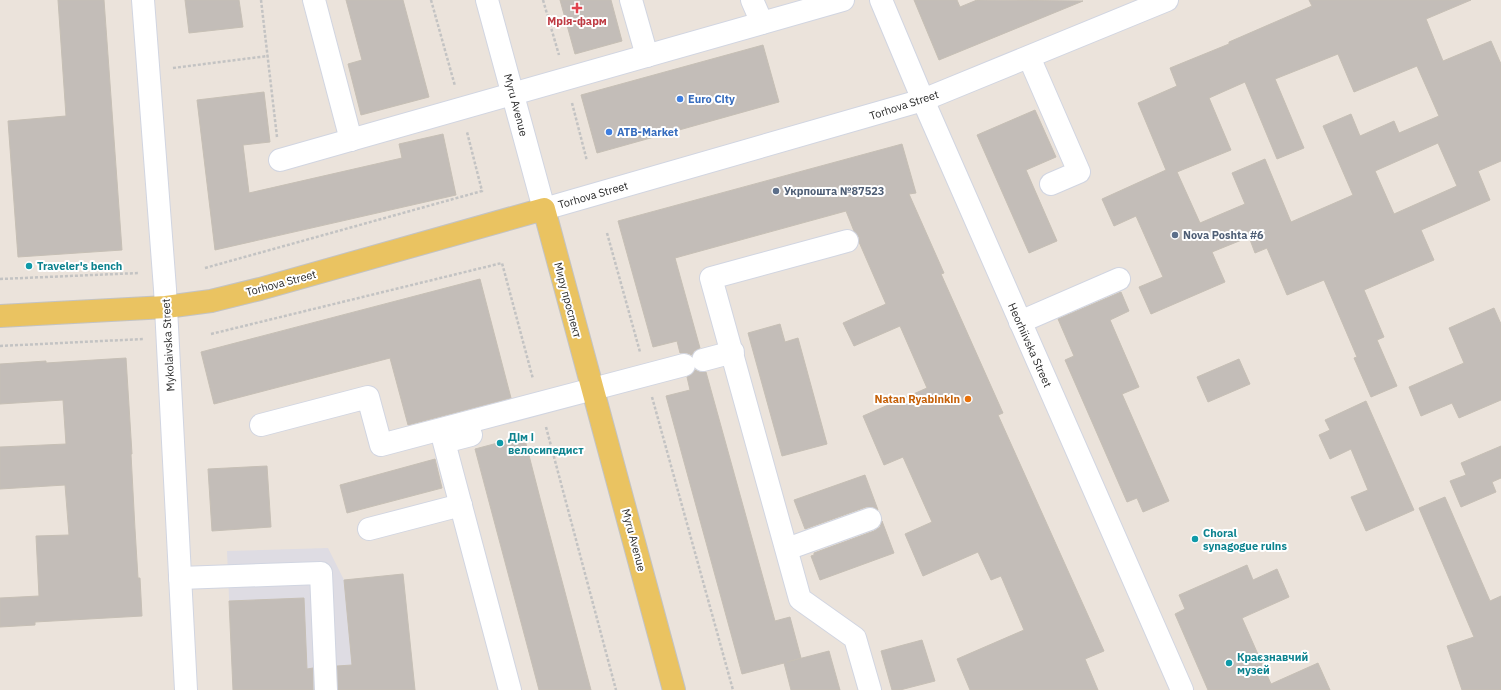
<svg xmlns="http://www.w3.org/2000/svg" width="1501" height="690" font-family="'IBM Plex Sans',sans-serif">
<style>
.industrial{fill:#dedce3}
.building{fill:#c3bdb8;stroke:#c6bfb5;fill-rule:evenodd}
.lines{fill:none;stroke-linecap:round;stroke-linejoin:round}
.minor-casing{stroke:#d1d5e1;stroke-width:24}
.major-casing{stroke:#c3c3c3;stroke-width:24}
.path{stroke:#c3c3c3;stroke-width:2.5;stroke-dasharray:3 2;stroke-linecap:butt}
.minor{stroke:#fff;stroke-width:22}
.major{stroke:#eac361;stroke-width:22}
.health-dot{fill:#e0444e;stroke:#fff;stroke-width:1.5}
.shop-dot{fill:#3f7fe0;stroke:#fff;stroke-width:1.5}
.service-dot{fill:#5c6f8a;stroke:#fff;stroke-width:1.5}
.culture-dot{fill:#0f9aa8;stroke:#fff;stroke-width:1.5}
.food-dot{fill:#e8710a;stroke:#fff;stroke-width:1.5}
.labels{text-anchor:middle;dominant-baseline:central;stroke-width:4;stroke-linejoin:round;paint-order:stroke}
.health-label{font-size:11px;font-weight:bold;fill:#be3a42;stroke:#fff}
.shop-label{font-size:11px;font-weight:bold;fill:#366cbe;stroke:#fff;text-anchor:start}
.street-label{font-size:11px;fill:#292929;stroke:#fff}
.service-label{font-size:11px;font-weight:bold;fill:#4e5e75;stroke:#fff;text-anchor:start}
.culture-label{font-size:11px;font-weight:bold;fill:#0d838f;stroke:#fff;text-anchor:start}
.food-label{font-size:11px;font-weight:bold;fill:#c56008;stroke:#fff;text-anchor:end}
</style>
<rect width="100%" height="100%" fill="#ebe3db"/>
<!-- industrial -->
<path class="industrial" d="M328,548L344,580L403,574L415,690H233L227,551Z"/>
<!-- building -->
<g class="building">
<path d="M58,0H104L122,250L18,257L8,121L66,116Z"/>
<path d="M185,0H239L243,27L189,33Z"/>
<path d="M346,0H403L429,97L361,115L348,64L362,60Z"/>
<path d="M560,0H611L622,41L575,54Z"/>
<path d="M914,0H957L960,7L977,0L1083,1L939,60Z"/>
<path d="M1309,0H1471L1426,19L1443,61L1491,41L1501,64V161L1478,171L1490,200L1421,230L1434,260L1364,290L1384,337L1377,340L1397,386L1371,397L1354,358L1357,357L1324,280L1287,295L1267,248L1255,253L1249,237L1212,252L1225,282L1151,314L1139,287L1163,277L1136,216L1114,226L1102,199L1166,170L1138,103L1177,86L1170,68L1229,44V42L1312,6ZM1338,54L1354,92L1417,66L1439,116L1399,133L1394,121L1360,136L1351,114L1323,126L1353,195L1291,222L1265,159L1232,173L1245,204L1200,223L1177,172L1231,150L1209,98L1245,82L1277,159L1304,148L1275,79ZM1438,143L1457,186L1394,214L1375,171Z"/>
<path d="M763,45L779,102L597,153L581,95Z"/>
<path d="M264,92L270,142L243,145L249,193L402,158L399,144L443,134L456,195L215,250L197,100Z"/>
<path d="M1035,110L1056,157L1026,170L1057,241L1029,253L977,135Z"/>
<path d="M902,144L916,193L909,194L944,273L941,274L1003,413L998,415L1104,651L1085,659L1098,690H970L957,659L1024,630L1001,576L991,580L978,552L923,576L905,534L932,522L903,457L884,465L863,416L927,388L900,326L854,346L843,323L886,304L859,242V237L854,231L846,211L675,258L700,348L694,351L692,355L687,353H680L677,341L653,347L618,221Z"/>
<path d="M480,279L511,398L408,425L390,358L214,404L201,352Z"/>
<path d="M1121,292L1129,311L1110,320L1139,387L1122,394L1169,501L1143,512L1137,498L1127,502L1065,360L1074,356L1058,319Z"/>
<path d="M1494,308L1501,324V400L1459,418L1452,403L1421,416L1409,387L1464,363L1449,328Z"/>
<path d="M780,324L785,342L798,338L827,444L782,456L748,333Z"/>
<path d="M126,358L132,454H131L135,529L138,578H140L142,616L35,622V625L0,627V598L39,596L36,536L69,535L65,485L0,489V447L66,444L63,400L0,404V364L46,361V363Z"/>
<path d="M1239,359L1250,384L1208,402L1197,377Z"/>
<path d="M695,370L700,372H706L775,621L790,617L801,658L787,662L829,651L840,690H791L784,663L742,674L666,396L690,390L687,377L692,374Z"/>
<path d="M1366,401L1414,510L1366,531L1351,497L1368,490L1351,449L1330,459L1319,435L1330,430L1325,420Z"/>
<path d="M524,436L541,502L591,690H539L475,449Z"/>
<path d="M1501,446V478L1492,482L1496,492L1461,507L1450,481L1466,475L1461,463Z"/>
<path d="M435,459L442,488L347,513L340,485Z"/>
<path d="M267,466L271,527L212,531L208,469Z"/>
<path d="M865,475L878,510L873,507H866L805,529L794,500Z"/>
<path d="M1445,497L1490,601L1501,596V690H1462L1447,646L1474,637L1419,508Z"/>
<path d="M882,521L894,553L820,580L811,556L814,555V553L874,531L880,527Z"/>
<path d="M1247,565L1253,580L1277,569L1289,597L1242,618L1271,684L1318,663L1330,690H1208L1175,614L1185,609L1179,595Z"/>
<path d="M403,574L415,690H338L337,666L352,665L344,580Z"/>
<path d="M304,598L307,669L313,668V690H233L229,601Z"/>
<path d="M922,640L935,681L900,690H892L881,651Z"/>
</g>
<g class="lines">
<defs>
<g id="minor">
<path d="M143,0L165,289L186,690"/>
<path d="M314,0L351,140"/>
<path d="M487,0L544,209L923,100L1167,0"/>
<path d="M631,0L647,56"/>
<path d="M752,0L762,23"/>
<path d="M881,0L923,100L1182,690"/>
<path d="M1029,57L1079,172L1051,184"/>
<path d="M280,160L843,0"/>
<path d="M847,241L711,278L800,599L855,638L870,690"/>
<path d="M1020,322L1119,279"/>
<path d="M703,360L733,352"/>
<path d="M261,425L368,397L381,445L684,365"/>
<path d="M471,435L444,442L510,690"/>
<path d="M369,529L461,505"/>
<path d="M787,549L870,519"/>
<path d="M180,578L321,573L326,690"/>
</g>
<path id="major" d="M0,316L166,307L211,301L260,289L544,209L674,690"/>
</defs>
<!-- minor casing -->
<use href="#minor" class="minor-casing"/>
<!-- major casing -->
<use href="#major" class="major-casing"/>
<!-- path -->
<g class="path">
<path d="M261,0L277,137"/>
<path d="M431,0L455,86"/>
<path d="M543,0L559,55"/>
<path d="M173,68L268,56"/>
<path d="M572,103L587,161"/>
<path d="M607,233L640,352"/>
<path d="M205,268L482,191L467,132"/>
<path d="M0,279L139,273"/>
<path d="M211,334L502,263L533,379"/>
<path d="M0,346L143,339"/>
<path d="M652,397L733,690"/>
<path d="M546,427L616,690"/>
</g>
<!-- minor -->
<use href="#minor" class="minor"/>
<!-- major -->
<use href="#major" class="major"/>
</g>
<!-- markers -->
<path class="health-dot" d="M575 2h4v4h4v4h-4v4h-4v-4h-4v-4h4z"/>
<g class="shop-dot">
<circle cx="680" cy="99" r="4"/>
<circle cx="609" cy="132" r="4"/>
</g>
<g class="service-dot">
<circle cx="776" cy="191" r="4"/>
<circle cx="1175" cy="235" r="4"/>
</g>
<g class="culture-dot">
<circle cx="29" cy="266" r="4"/>
<circle cx="500" cy="443" r="4"/>
<circle cx="1195" cy="539" r="4"/>
<circle cx="1229" cy="663" r="4"/>
</g>
<circle class="food-dot" cx="968" cy="399" r="4"/>
<g class="labels">
<!-- health labels -->
<g class="health-label">
<text x="577" y="21">Мрія-фарм</text>
</g>
<!-- shop labels -->
<g class="shop-label">
<text x="688" y="99">Euro City</text>
<text x="617" y="132">ATB-Market</text>
</g>
<!-- street labels -->
<g class="street-label">
<text transform="translate(516 105) rotate(75)">Myru Avenue</text>
<text transform="translate(904 105) rotate(-18)">Torhova Street</text>
<text transform="translate(593 195) rotate(-16)">Torhova Street</text>
<text transform="translate(281 283) rotate(-15)">Torhova Street</text>
<text transform="translate(568 300) rotate(75)">Миру проспект</text>
<text transform="translate(168 345) rotate(-93)">Mykolaivska Street</text>
<text transform="translate(1030 345) rotate(66)">Heorhiivska Street</text>
<text transform="translate(634 540) rotate(75)">Myru Avenue</text>
</g>
<!-- service labels -->
<g class="service-label">
<text x="784" y="191">Укрпошта №87523</text>
<text x="1183" y="235">Nova Poshta #6</text>
</g>
<!-- culture labels -->
<g class="culture-label">
<text x="37" y="266">Traveler's bench</text>
<text x="508" y="437">Дім і<tspan x="508" dy="13">велосипедист</tspan></text>
<text x="1203" y="533">Choral<tspan x="1203" dy="13">synagogue ruins</tspan></text>
<text x="1237" y="657">Краєзнавчий<tspan x="1237" dy="13">музей</tspan></text>
</g>
<!-- food labels -->
<g class="food-label">
<text x="960" y="399">Natan Ryabinkin</text>
</g>
</g>
</svg>
